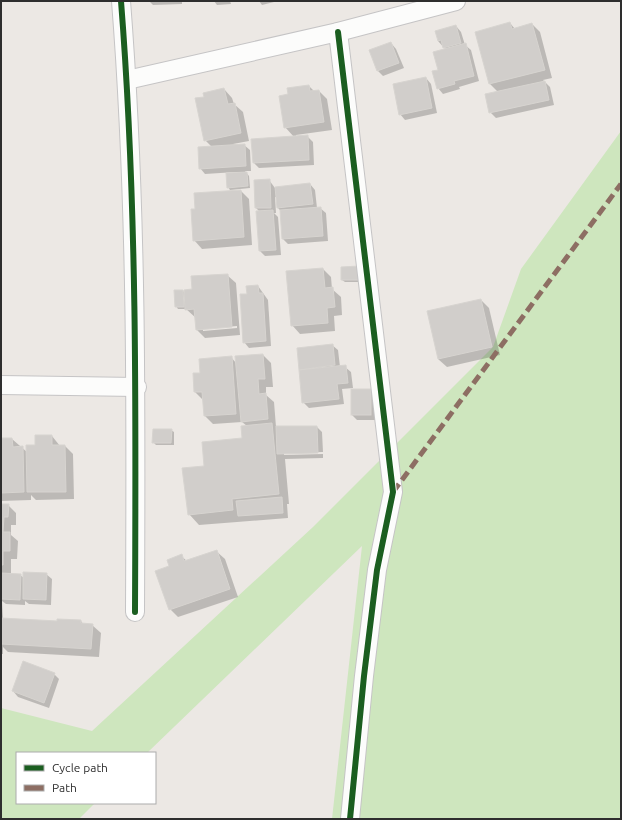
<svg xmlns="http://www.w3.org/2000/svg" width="622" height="820" font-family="Ubuntu,sans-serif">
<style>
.green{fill:#cee6be}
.shadow{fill:#0003;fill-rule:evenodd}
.building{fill:#d1cecb;stroke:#d7d4d0}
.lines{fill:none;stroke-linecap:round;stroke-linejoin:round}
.street-casing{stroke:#c5c4c5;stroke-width:20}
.street{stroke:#fcfcfb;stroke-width:18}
.quiet{stroke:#8d6e63;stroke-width:5;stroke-dasharray:10 5;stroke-linecap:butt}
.cycleway-casing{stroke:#fff;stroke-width:8}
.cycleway{stroke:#1b5e20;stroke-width:6}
</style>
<rect width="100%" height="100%" fill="#ece8e4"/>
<!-- green -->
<path class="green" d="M621,131V819H332L362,546L147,753H17V803H95L79,819H1V708L92,731L313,527L493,347L521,269Z"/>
<!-- shadow -->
<g class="shadow">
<path d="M149,1H182V4L153,5Z"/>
<path d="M214,1H230L231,4L217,5Z"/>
<path d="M259,1H278L262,5Z"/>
<path d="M510,23L515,29L532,24L540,32L552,78L543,80L550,87L554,105L496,118L490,112L498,92L490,84L476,33Z"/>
<path d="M456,26L461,32L465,45L471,50L479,81L459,87L460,89L443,94L438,88L439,71L446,50L438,41Z"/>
<path d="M391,43L396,49L404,68L383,76L378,71Z"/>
<path d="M426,78L431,84L437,113L405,120L400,114Z"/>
<path d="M309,86L314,91H319L327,99L332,130L296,135V137L307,136L313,142L314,165L259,168L254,163L294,137L285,127L289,95Z"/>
<path d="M224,89L232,98L234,104L243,112L249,141L233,144L244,145L250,150L251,171H245L249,176L250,188L230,190L228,187L236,172L205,174L200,168L212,147L205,140V97Z"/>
<path d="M269,180L275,188L310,184L315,190L317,208H320L326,213L328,241L288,244L283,239L281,211L278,208L277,197H275L276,213H274L278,217L281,255L265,256L260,251V212L256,208Z"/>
<path d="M241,191L249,199L252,245L202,249L194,240L196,210Z"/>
<path d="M342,268L362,282H345L342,280Z"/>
<path d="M323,269L331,277L332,289L341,297L342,315L334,316L335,331L300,334L292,325Z"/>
<path d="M227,275L236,283L240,335L205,338L197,330L196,318L186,309H178L176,306L183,291L185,293ZM237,326V328L203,331V329Z"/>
<path d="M258,286L268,300L271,346L249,348L244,342L248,295Z"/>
<path d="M481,300L489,308L500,355L447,367L438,359Z"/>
<path d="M332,345L338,350L340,367H345L351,372L353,388L342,389L344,404L309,408L303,402L298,349Z"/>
<path d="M263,355L271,363L273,387H266V395L274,402L276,427H317L322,432L323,452L284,453V455L323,454V458L285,459L289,504H287L288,518L199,525L189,514L205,467L243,439L247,426L242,422L213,424L205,416L203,400L195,392L201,374L231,357L236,363Z"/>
<path d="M370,390L376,395V420H357L352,415Z"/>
<path d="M171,430L174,432V445H156L153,442Z"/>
<path d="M52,436L60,446H65L73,454L74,499L36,500L31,495V500L1,501V439H12L27,452Z"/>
<path d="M1,505H8L16,513V525H11V535L18,541L17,559H11V574L20,575L24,578L46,574L52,579L51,605L29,604L25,601V605L6,604L2,601L3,619L58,623L81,621L83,624L92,625L101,633L99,657L8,652L3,647V654H1Z"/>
<path d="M216,551L225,559L238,597L178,617L170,609V566L181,556L187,561Z"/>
<path d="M54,674L59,679L49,708L18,697L13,691Z"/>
</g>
<!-- building -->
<g class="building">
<path d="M510,22L512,29L532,23L545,70L489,84L475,32Z"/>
<path d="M456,25L461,43L443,48L441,40L438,41L435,31Z"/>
<path d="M391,42L399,63L377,71L369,50Z"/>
<path d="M466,43L474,76L454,81L455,84L437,89L432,71L438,70L433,52Z"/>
<path d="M426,77L432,108L399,115L393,84Z"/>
<path d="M545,81L549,100L489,113L485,94Z"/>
<path d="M309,85L310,91L319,90L324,122L284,128L279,96L288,94L287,88Z"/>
<path d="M224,88L228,104L235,103L241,133L204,141L195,98L204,97L203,93Z"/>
<path d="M308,135L309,160L253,163L251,139Z"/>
<path d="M245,144L246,166L199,169L198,147Z"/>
<path d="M247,172L248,186L227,188L226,173Z"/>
<path d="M270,179L271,208H255L254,180Z"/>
<path d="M310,183L313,204L277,208L275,187Z"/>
<path d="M241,190L244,237L193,241L191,209H195L194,193Z"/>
<path d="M321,207L323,236L282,239L280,210Z"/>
<path d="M273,210L276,250L259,251L256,211Z"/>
<path d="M360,266V280H341V267Z"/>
<path d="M323,268L325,288L333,287L335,307L327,308L328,323L291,326L286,271Z"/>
<path d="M228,274L232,327L196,330L194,309L185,310L184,290L192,289L191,276Z"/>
<path d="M258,285L259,293H263L266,341L243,343L240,294H247L246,286Z"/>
<path d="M174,290H183L184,307H175Z"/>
<path d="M481,299L492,347L438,359L427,311Z"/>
<path d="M333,344L335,365L299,370L297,348Z"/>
<path d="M263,354L265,379H258L259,394L266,393L268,419L241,422L235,356Z"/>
<path d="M232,356L236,414L204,416L202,392H194L193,373H200L199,359Z"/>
<path d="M346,365L348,383L337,384L339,399L302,403L299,370Z"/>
<rect x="351" y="389" width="20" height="26"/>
<path d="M272,423L279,494L232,499L233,510L188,515L182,468L204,466L202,442L242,438L241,426Z"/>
<path d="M276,426H317L318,453L277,454Z"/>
<path d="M153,429H172L171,443H152Z"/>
<path d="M35,435H52V445H65L66,492H27L26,445H35Z"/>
<path d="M1,438H12L13,447L23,446L24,492L1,493Z"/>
<path d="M282,497L283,513L238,516L236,501Z"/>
<path d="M1,504H9L8,517H4L3,532H10V551H3V565H1Z"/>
<path d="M217,550L230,589L169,610L155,571L169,566L167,560L182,554L184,561Z"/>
<path d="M23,572L47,573L46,600L23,599Z"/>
<path d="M1,573L21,574L20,600L1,599Z"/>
<path d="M1,618L57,621V619L81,620V623L93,624L91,649L1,644Z"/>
<path d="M23,661L55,673L44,703L12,691Z"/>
</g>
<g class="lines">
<defs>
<g id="street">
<path d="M121,1C137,204 136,408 135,612"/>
<path d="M338,32L393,492L377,570L364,676L350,819"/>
<path d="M127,80L338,32L456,1"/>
<path d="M1,385L137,387"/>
</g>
</defs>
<!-- street casing -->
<use href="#street" class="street-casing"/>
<!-- street -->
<use href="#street" class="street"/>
<!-- quiet -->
<path class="quiet" d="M393,492L621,184"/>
<defs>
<g id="cycleway">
<path d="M121,1C137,204 136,408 135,612"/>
<path d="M338,32L393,492L377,570L364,676L350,819"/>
</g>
</defs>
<!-- cycleway casing -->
<use href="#cycleway" class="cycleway-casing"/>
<!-- cycleway -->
<use href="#cycleway" class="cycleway"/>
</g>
<!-- border -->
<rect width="622" height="820" fill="none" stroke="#2e2e2e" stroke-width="4"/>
<!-- legend -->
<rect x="16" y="752" width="140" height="52" fill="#ffffff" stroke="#ababab"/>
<rect x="24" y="765" width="20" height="6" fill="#1b5e20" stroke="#ababab"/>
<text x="52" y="772" font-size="12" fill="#2e2e2e">Cycle path</text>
<rect x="24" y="785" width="20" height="6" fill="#8d6e63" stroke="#ababab"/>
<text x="52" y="792" font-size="12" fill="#2e2e2e">Path</text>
</svg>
